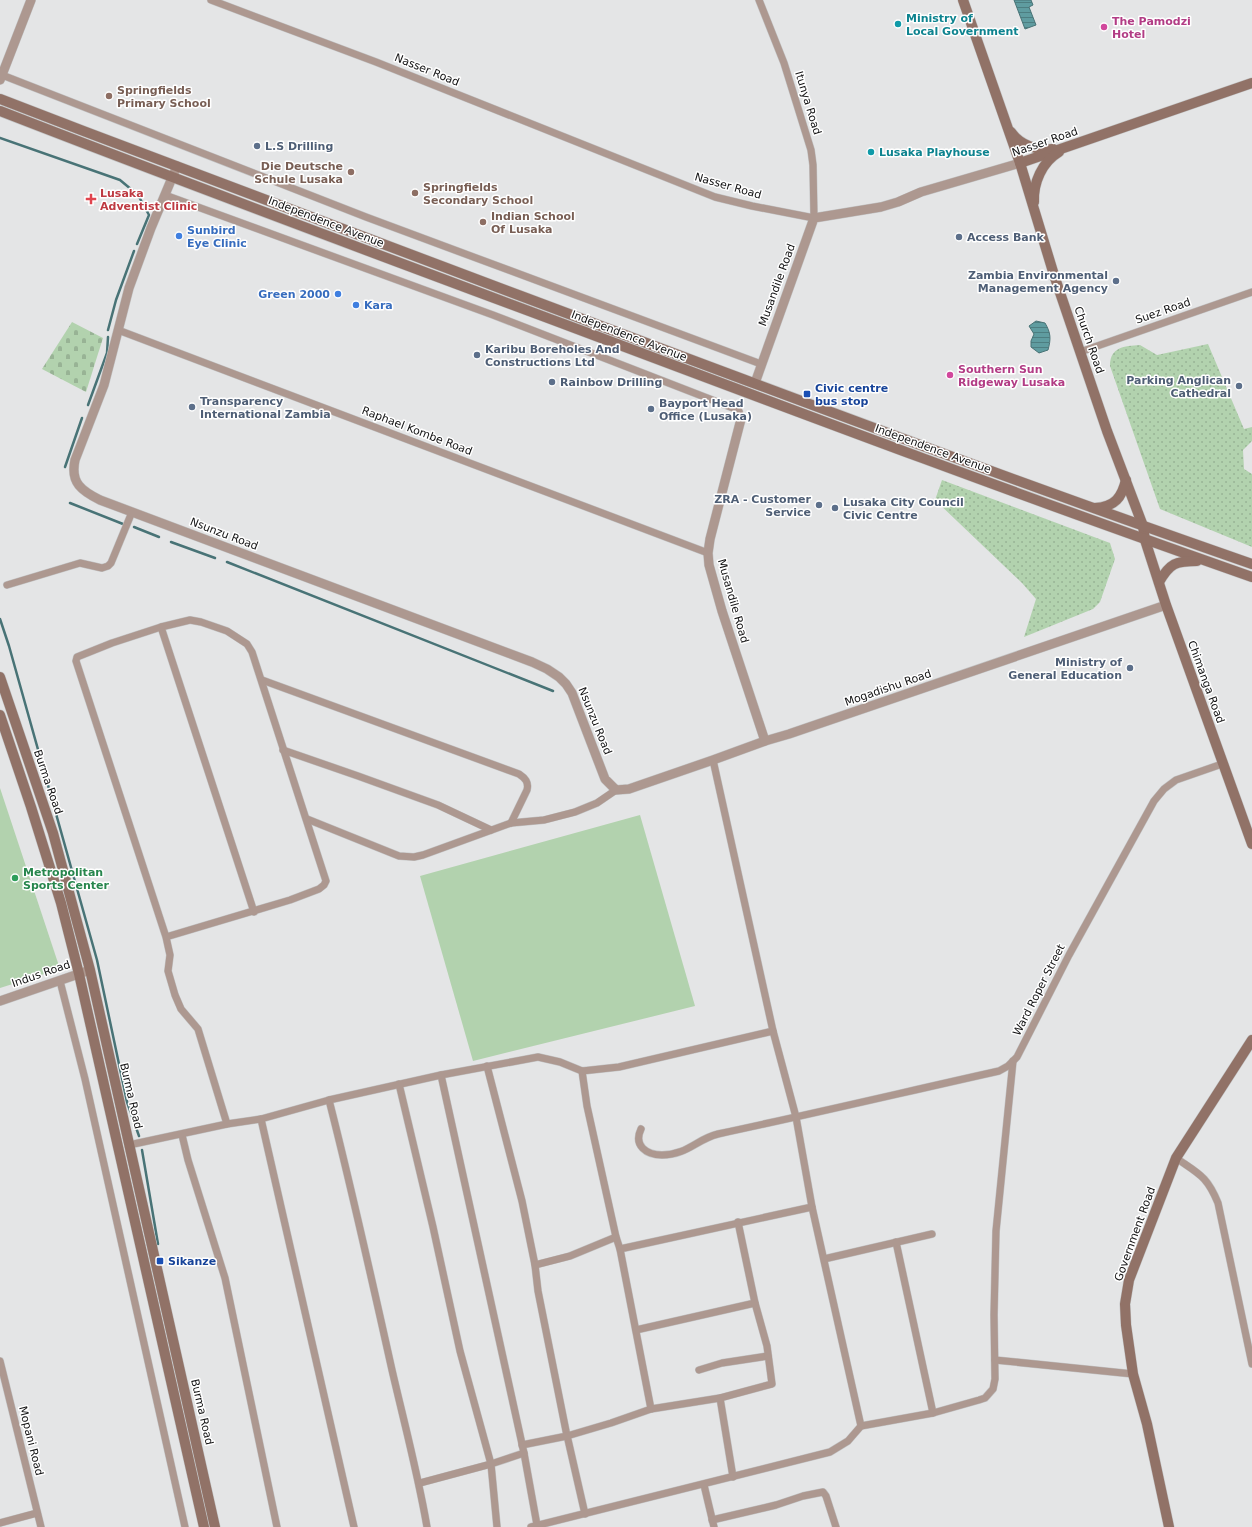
<svg xmlns="http://www.w3.org/2000/svg" width="1252" height="1527" font-family="'DejaVu Sans',sans-serif">
<style>
.grass{fill:url(#grass-dots)}
.cemetery{fill:url(#cemetery-stones)}
.pitch{fill:#b2d2ae}
.water{fill:url(#water-rules);stroke:#487376}
.lines{fill:none;stroke-linecap:round;stroke-linejoin:round}
.stream{stroke:#487376;stroke-width:2.5}
.minor-casing{stroke:#c2c3c4;stroke-width:8}
.tertiary-casing{stroke:#c2c3c4;stroke-width:10}
.secondary-casing{stroke:#c2c3c4;stroke-width:11}
.minor{stroke:#ad9890;stroke-width:7}
.tertiary{stroke:#ad9890;stroke-width:9}
.secondary{stroke:#917267;stroke-width:10}
.culture-dot{fill:#0f9aa8;stroke:#fff;stroke-width:1.5}
.hotel-dot{fill:#d1479c;stroke:#fff;stroke-width:1.5}
.education-dot{fill:#8d6e63;stroke:#fff;stroke-width:1.5}
.service-dot{fill:#5c6f8a;stroke:#fff;stroke-width:1.5}
.health-dot{fill:#e0444e;stroke:#fff;stroke-width:1.5}
.shop-dot{fill:#3f7fe0;stroke:#fff;stroke-width:1.5}
.transit-dot{fill:#1a4fb4;stroke:#fff;stroke-width:1.5}
.leisure-dot{fill:#2e9e5b;stroke:#fff;stroke-width:1.5}
.labels{text-anchor:middle;dominant-baseline:central;stroke-width:3;stroke-linejoin:round;paint-order:stroke}
.culture-label{font-size:11px;font-weight:bold;fill:#0d838f;stroke:#fff;text-anchor:start}
.hotel-label{font-size:11px;font-weight:bold;fill:#b23c85;stroke:#fff;text-anchor:start}
.street-label{font-size:11px;fill:#121213;stroke:#fff}
.education-label{font-size:11px;font-weight:bold;fill:#785e54;stroke:#fff;text-anchor:start}
.service-label{font-size:11px;font-weight:bold;fill:#4e5e75;stroke:#fff;text-anchor:start}
.health-label{font-size:11px;font-weight:bold;fill:#be3a42;stroke:#fff;text-anchor:start}
.shop-label{font-size:11px;font-weight:bold;fill:#366cbe;stroke:#fff;text-anchor:start}
.transit-label{font-size:11px;font-weight:bold;fill:#164399;stroke:#fff;text-anchor:start}
.leisure-label{font-size:11px;font-weight:bold;fill:#27864d;stroke:#fff;text-anchor:start}
</style>
<defs>
<pattern id="grass-dots" width="8" height="8" patternUnits="userSpaceOnUse"><rect width="8" height="8" fill="#b2d2ae"/><path d="M2 2h.1M6 6h.1" fill="none" stroke="#98b395" stroke-width="1.8" stroke-linecap="round"/></pattern>
<pattern id="cemetery-stones" width="16" height="16" patternUnits="userSpaceOnUse"><rect width="16" height="16" fill="#b2d2ae"/><path d="M2 7V4a2 2 0 0 1 4 0v3zM10 15v-3a2 2 0 0 1 4 0v3z" fill="#98b395"/></pattern>
<pattern id="water-rules" width="6" height="5" patternUnits="userSpaceOnUse"><rect width="6" height="5" fill="#5f9ca0"/><path d="M0 2.5h6" fill="none" stroke="#4d7e81"/></pattern>
</defs>
<rect width="100%" height="100%" fill="#e4e5e6"/>
<!-- grass -->
<g class="grass">
<path d="M1208,344L1244,429L1252,427V441L1243,450L1244,469L1252,474V547L1160,509L1110,366C1110,347 1124,346 1140,345L1157,355Z"/>
<path d="M942,480L1110,543L1115,559L1100,602L1093,609L1024,637L1036,599L1022,583L935,500Z"/>
</g>
<!-- cemetery -->
<path class="cemetery" d="M72,322L103,338L86,392L42,369Z"/>
<!-- pitch -->
<g class="pitch">
<path d="M0,788L60,969L0,988Z"/>
<path d="M640,815L695,1006L473,1061L420,876Z"/>
</g>
<!-- water -->
<g class="water">
<path d="M1014,0H1031L1033,5L1029,7L1036,25L1025,29Z"/>
<path d="M1036,321L1045,323C1051,333 1051,339 1048,350L1039,353L1031,347V341L1034,334L1029,326Z"/>
</g>
<g class="lines">
<!-- stream -->
<g class="stream">
<path d="M0,138L120,180L138,195L149,215L137,244"/>
<path d="M108,330L116,300L134,251"/>
<path d="M88,405L107,353L108,337"/>
<path d="M65,467L82,418"/>
<path d="M70,503L123,524"/>
<path d="M134,527L159,537"/>
<path d="M171,542L215,558"/>
<path d="M227,562L553,691"/>
<path d="M0,619L9,646L97,960L127,1102L139,1136"/>
<path d="M142,1150L158,1244"/>
</g>
<defs>
<g id="minor">
<path d="M211,0L376,62L715,197L752,206L814,218L813,165L811,150L784,63L759,0"/>
<path d="M2,75L366,217L761,364"/>
<path d="M165,195L493,315L733,408L739,411L741,419"/>
<path d="M118,330L708,553"/>
<path d="M1080,352L1252,292"/>
<path d="M7,585L80,563L102,568L108,566L111,563L132,512"/>
<path d="M161,627L254,912"/>
<path d="M262,680L519,774C525,778 529,782 527,790L511,823"/>
<path d="M283,750L358,776L438,805L491,830"/>
<path d="M307,819L399,856L414,857L423,855L511,823L544,820L575,812L597,803L616,790"/>
<path d="M166,937L290,900L319,889L324,885L326,881L252,652L247,644L227,631L201,622L190,620L161,627L112,643L77,657L76,661L166,937L170,955L168,971L175,995L181,1009L198,1029L227,1124"/>
<path d="M60,981L85,1079L185,1527"/>
<path d="M487,1066L522,1201L535,1265L538,1291L566,1431L585,1514"/>
<path d="M582,1071L587,1106L616,1237L620,1249L651,1409"/>
<path d="M441,1075L524,1453L537,1525"/>
<path d="M399,1084L433,1227L460,1351L491,1464L497,1527"/>
<path d="M329,1100C352,1190 372,1280 392,1370C404,1422 418,1474 427,1527"/>
<path d="M261,1119L354,1527"/>
<path d="M641,1129C633,1146 647,1155 662,1155C687,1155 697,1139 718,1134C812,1114 905,1092 999,1071L1008,1066L1017,1057L1069,955L1154,801L1164,789L1176,780L1222,764"/>
<path d="M182,1135L188,1160L225,1278L277,1527"/>
<path d="M129,1145L227,1124L261,1119L329,1100L441,1075L538,1057L560,1062L582,1071L619,1067L773,1031"/>
<path d="M1176,1158C1199,1174 1207,1176 1218,1203L1252,1364"/>
<path d="M896,1242L933,1413"/>
<path d="M620,1249L812,1207"/>
<path d="M824,1259L932,1234"/>
<path d="M535,1265L570,1256L616,1237"/>
<path d="M636,1330L755,1303"/>
<path d="M995,1360L1133,1374"/>
<path d="M0,1361L41,1527"/>
<path d="M699,1370L722,1363L768,1356"/>
<path d="M720,1398L733,1477"/>
<path d="M861,1426L933,1413L979,1400L985,1398L993,1389L995,1379L994,1315L996,1231L1013,1061"/>
<path d="M522,1445L567,1436L611,1423L651,1409L720,1398L772,1384L767,1346L755,1303L738,1222"/>
<path d="M420,1483L491,1464L524,1453"/>
<path d="M704,1485L714,1527"/>
<path d="M712,1520L776,1505L803,1496L823,1492L826,1496L836,1527"/>
<path d="M0,1523L37,1513"/>
<path d="M531,1527L830,1452L848,1441L861,1426L812,1207L796,1117L773,1031L713,760"/>
</g>
<g id="tertiary">
<path d="M0,80L31,0"/>
<path d="M177,166L151,228L129,288L104,385L75,460C70,483 82,491 100,500L532,662L547,669L559,677L566,684L572,693L605,779L616,790L629,789L713,760L765,741L789,734L1166,605"/>
<path d="M755,383L814,218L881,207L898,202L921,192L1020,163"/>
<path d="M741,419L710,539L708,553L709,565L722,611L765,741"/>
<path d="M0,1001L90,970"/>
</g>
<g id="secondary">
<path d="M963,0L1020,163L1054,275L1107,431L1143,526L1145,540L1166,605L1252,844"/>
<path d="M0,99C173,166 347,230 521,296C764,387 1007,479 1252,564"/>
<path d="M0,111C198,188 397,262 596,336C814,418 1032,500 1252,577"/>
<path d="M1011,132C1020,145 1037,151 1053,149"/>
<path d="M1020,163L1252,83"/>
<path d="M1034,202C1033,183 1042,162 1059,152"/>
<path d="M1095,508C1115,507 1122,497 1126,480"/>
<path d="M1159,582C1170,563 1176,561 1197,561"/>
<path d="M0,677L53,833L90,970L215,1527"/>
<path d="M0,715L31,807L61,903L79,974L204,1527"/>
<path d="M1169,1527L1147,1424L1133,1374L1126,1325L1125,1304L1129,1280L1176,1158L1252,1040"/>
</g>
</defs>
<!-- minor casing -->
<use href="#minor" class="minor-casing"/>
<!-- tertiary casing -->
<use href="#tertiary" class="tertiary-casing"/>
<!-- secondary casing -->
<use href="#secondary" class="secondary-casing"/>
<!-- minor -->
<use href="#minor" class="minor"/>
<!-- tertiary -->
<use href="#tertiary" class="tertiary"/>
<!-- secondary -->
<use href="#secondary" class="secondary"/>
</g>
<!-- markers -->
<g class="culture-dot">
<circle cx="898" cy="24" r="4"/>
<circle cx="871" cy="152" r="4"/>
</g>
<g class="hotel-dot">
<circle cx="1104" cy="27" r="4"/>
<circle cx="950" cy="375" r="4"/>
</g>
<g class="education-dot">
<circle cx="109" cy="96" r="4"/>
<circle cx="351" cy="172" r="4"/>
<circle cx="415" cy="193" r="4"/>
<circle cx="483" cy="222" r="4"/>
</g>
<g class="service-dot">
<circle cx="257" cy="146" r="4"/>
<circle cx="959" cy="237" r="4"/>
<circle cx="1116" cy="281" r="4"/>
<circle cx="477" cy="355" r="4"/>
<circle cx="552" cy="382" r="4"/>
<circle cx="1239" cy="386" r="4"/>
<circle cx="192" cy="407" r="4"/>
<circle cx="651" cy="409" r="4"/>
<circle cx="819" cy="505" r="4"/>
<circle cx="835" cy="508" r="4"/>
<circle cx="1130" cy="668" r="4"/>
</g>
<path class="health-dot" d="M89 193h4v4h4v4h-4v4h-4v-4h-4v-4h4z"/>
<g class="shop-dot">
<circle cx="179" cy="236" r="4"/>
<circle cx="338" cy="294" r="4"/>
<circle cx="356" cy="305" r="4"/>
</g>
<g class="transit-dot">
<rect x="803" y="390" width="8" height="8" rx="2"/>
<rect x="156" y="1257" width="8" height="8" rx="2"/>
</g>
<circle class="leisure-dot" cx="15" cy="878" r="4"/>
<g class="labels">
<!-- culture labels -->
<g class="culture-label">
<text x="906" y="18">Ministry of<tspan x="906" dy="13">Local Government</tspan></text>
<text x="879" y="152">Lusaka Playhouse</text>
</g>
<!-- hotel labels -->
<g class="hotel-label">
<text x="1112" y="21">The Pamodzi<tspan x="1112" dy="13">Hotel</tspan></text>
<text x="958" y="369">Southern Sun<tspan x="958" dy="13">Ridgeway Lusaka</tspan></text>
</g>
<!-- street labels -->
<g class="street-label">
<text transform="translate(427 70) rotate(22)">Nasser Road</text>
<text transform="translate(808 103) rotate(73)">Itunya Road</text>
<text transform="translate(1045 142) rotate(-19)">Nasser Road</text>
<text transform="translate(728 186) rotate(16)">Nasser Road</text>
<text transform="translate(326 222) rotate(21)">Independence Avenue</text>
<text transform="translate(777 285) rotate(-70)">Musandile Road</text>
<text transform="translate(1163 311) rotate(-19)">Suez Road</text>
<text transform="translate(629 336) rotate(21)">Independence Avenue</text>
<text transform="translate(1089 340) rotate(71)">Church Road</text>
<text transform="translate(417 431) rotate(21)">Raphael Kombe Road</text>
<text transform="translate(933 449) rotate(20)">Independence Avenue</text>
<text transform="translate(224 534) rotate(21)">Nsunzu Road</text>
<text transform="translate(733 601) rotate(74)">Musandile Road</text>
<text transform="translate(1206 682) rotate(70)">Chimanga Road</text>
<text transform="translate(888 688) rotate(-19)">Mogadishu Road</text>
<text transform="translate(595 721) rotate(68)">Nsunzu Road</text>
<text transform="translate(48 782) rotate(71)">Burma Road</text>
<text transform="translate(41 974) rotate(-19)">Indus Road</text>
<text transform="translate(1039 990) rotate(-63)">Ward Roper Street</text>
<text transform="translate(131 1096) rotate(77)">Burma Road</text>
<text transform="translate(1135 1234) rotate(-70)">Government Road</text>
<text transform="translate(202 1412) rotate(77)">Burma Road</text>
<text transform="translate(31 1441) rotate(76)">Mopani Road</text>
</g>
<!-- education labels -->
<g class="education-label">
<text x="117" y="90">Springfields<tspan x="117" dy="13">Primary School</tspan></text>
<text x="343" y="166" text-anchor="end">Die Deutsche<tspan x="343" dy="13">Schule Lusaka</tspan></text>
<text x="423" y="187">Springfields<tspan x="423" dy="13">Secondary School</tspan></text>
<text x="491" y="216">Indian School<tspan x="491" dy="13">Of Lusaka</tspan></text>
</g>
<!-- service labels -->
<g class="service-label">
<text x="265" y="146">L.S Drilling</text>
<text x="967" y="237">Access Bank</text>
<text x="1108" y="275" text-anchor="end">Zambia Environmental<tspan x="1108" dy="13">Management Agency</tspan></text>
<text x="485" y="349">Karibu Boreholes And<tspan x="485" dy="13">Constructions Ltd</tspan></text>
<text x="1231" y="380" text-anchor="end">Parking Anglican<tspan x="1231" dy="13">Cathedral</tspan></text>
<text x="560" y="382">Rainbow Drilling</text>
<text x="200" y="401">Transparency<tspan x="200" dy="13">International Zambia</tspan></text>
<text x="659" y="403">Bayport Head<tspan x="659" dy="13">Office (Lusaka)</tspan></text>
<text x="811" y="499" text-anchor="end">ZRA - Customer<tspan x="811" dy="13">Service</tspan></text>
<text x="843" y="502">Lusaka City Council<tspan x="843" dy="13">Civic Centre</tspan></text>
<text x="1122" y="662" text-anchor="end">Ministry of<tspan x="1122" dy="13">General Education</tspan></text>
</g>
<!-- health labels -->
<g class="health-label">
<text x="100" y="193">Lusaka<tspan x="100" dy="13">Adventist Clinic</tspan></text>
</g>
<!-- shop labels -->
<g class="shop-label">
<text x="187" y="230">Sunbird<tspan x="187" dy="13">Eye Clinic</tspan></text>
<text x="330" y="294" text-anchor="end">Green 2000</text>
<text x="364" y="305">Kara</text>
</g>
<!-- transit labels -->
<g class="transit-label">
<text x="815" y="388">Civic centre<tspan x="815" dy="13">bus stop</tspan></text>
<text x="168" y="1261">Sikanze</text>
</g>
<!-- leisure labels -->
<g class="leisure-label">
<text x="23" y="872">Metropolitan<tspan x="23" dy="13">Sports Center</tspan></text>
</g>
</g>
</svg>
